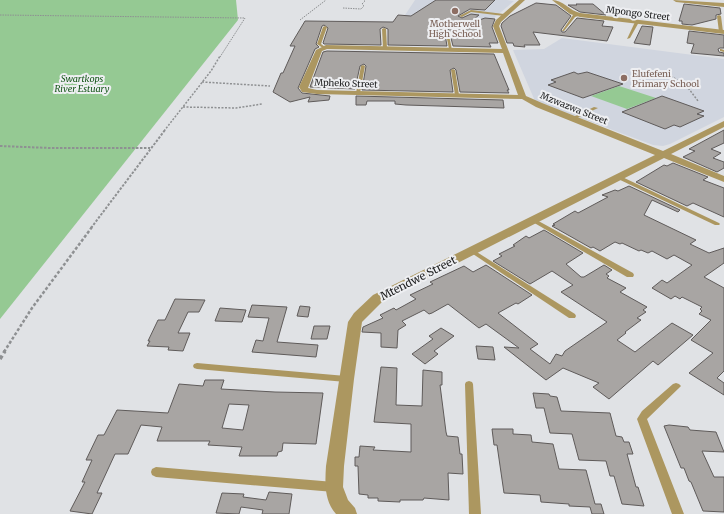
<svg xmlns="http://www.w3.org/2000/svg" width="724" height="514" font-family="Merriweather,serif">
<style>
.built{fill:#d0d5df}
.green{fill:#95c993}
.building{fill:#a8a5a3;stroke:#5f5b5a;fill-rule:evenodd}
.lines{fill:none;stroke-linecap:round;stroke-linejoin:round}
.path-far4{stroke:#8e9092;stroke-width:1;stroke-dasharray:1.5 1;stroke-linecap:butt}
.path-far3{stroke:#8e9092;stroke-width:1.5;stroke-dasharray:2 1.5;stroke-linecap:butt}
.path-far2{stroke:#8e9092;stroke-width:2;stroke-dasharray:2.5 1.5;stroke-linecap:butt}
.path-far1{stroke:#8e9092;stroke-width:2.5;stroke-dasharray:3 2;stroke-linecap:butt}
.path{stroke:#8e9092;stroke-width:3.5;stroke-dasharray:4 3;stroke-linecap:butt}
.lane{fill:#ac9760;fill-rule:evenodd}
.street{fill:#ac9760;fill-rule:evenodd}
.education-dot{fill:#8d6e63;stroke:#eeeff2;stroke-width:1.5}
.labels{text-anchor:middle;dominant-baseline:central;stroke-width:4;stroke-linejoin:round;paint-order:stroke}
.far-street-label{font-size:9px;fill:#1a1b1c;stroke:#eeeff2}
.far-education-label{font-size:9px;fill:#785e54;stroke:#eeeff2}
.far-park-label{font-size:9px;font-style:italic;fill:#135517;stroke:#eeeff2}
.street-label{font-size:11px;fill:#1a1b1c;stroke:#eeeff2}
</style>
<rect width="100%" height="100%" fill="#e0e2e5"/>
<!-- built -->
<g class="built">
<path d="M415,0H507L514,1L488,23L401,21Z"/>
<path d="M562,38L724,59V117L670,144L663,146L653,145L535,101L513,50L544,49Z"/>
</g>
<!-- green -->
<g class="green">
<path d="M0,0H236L238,20L0,319Z"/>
<path d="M619,86L656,98L627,109L591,96Z"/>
</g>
<!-- building -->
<g class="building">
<path d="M436,0H495L485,10L470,9L458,16L462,18L471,14L479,15L468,24L485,18L495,19L492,27L498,43H489L491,47L453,46L449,30L444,28L447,46L388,45V29L383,27L380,29L381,45L324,44L323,43L328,28L324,25L322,26L316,44L319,47L315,49L298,88L302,93L330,96L329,100L308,102L310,97L290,102L273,92L281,73H283L295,46H290L305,21L393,22L398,15L411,16Z"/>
<path d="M536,3L556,5L571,16L561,30L562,32H565L577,18L604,21L602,26L613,27L607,41L533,32L540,45H524L525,47L514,46L513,43H507L501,26L502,23L510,16Z"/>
<path d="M576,4H593L606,15L580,12L568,5H577Z"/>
<path d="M684,4L720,8L721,14L716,15V19L692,25L682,24V21H679Z"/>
<path d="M642,26L653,27L650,45L634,43Z"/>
<path d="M689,31L724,35V48H720L718,49L719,52L724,53V56L691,53L694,44L687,43Z"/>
<path d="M327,51L494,54L509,90H507L509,93L460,92L456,70L454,68L450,70L453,92L362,90L366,66L364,64L360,66L355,89L310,87L323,52Z"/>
<path d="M574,72L578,74L587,72L623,84L583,98L548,85L556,82L551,80Z"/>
<path d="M356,96L503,100L504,108L406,105L395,104V101H367L366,105H356Z"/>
<path d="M662,96L704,111L697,114L704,116L680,127L674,125L665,129L622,112Z"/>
<path d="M724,130V143L711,149L721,153L713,158L724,162V168L717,172L683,157L695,151L689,149Z"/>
<path d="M673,163L708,177L703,180L724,188V217L693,203L687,206L636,182L664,165L667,166Z"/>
<path d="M629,186L680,210L678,212L652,200L644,215L696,240L690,244L709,253L724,248V263L704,277L724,288V371L717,378L724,383V395L689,373L713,353L691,340L711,320L699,314L702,311L700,309L702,307L682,297L680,299L675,296L671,299L652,288L662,280L667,283L692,265L674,255L667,259L652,251L648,253L641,250L639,251L622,243L620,244L615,242L600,251L593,247L591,248L552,226L555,225L553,224L575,211L578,213L608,197L602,195L615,190L618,191Z"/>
<path d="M544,230L583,253L566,264L581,277H584L604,265L612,270L606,274L609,276L607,278L626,288L620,292L647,307L643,310L646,312L637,318L641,320L625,332L626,333L617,340L635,352L672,323L693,335L658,365L653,361L609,399L593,387L599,383L563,368L546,380L504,347L519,348L486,324L479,328L448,304L432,313L429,314L424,310L402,321L406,325L398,330L397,348L381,347V333L362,332L363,327L383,318L380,315L394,308L396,310L416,299L410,295L433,284L430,282L464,266L473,272L486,265L532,295L518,304L516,303L498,313L538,344L530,349L550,364L556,354L562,356L565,351L607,322L561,292L573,285L552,271L530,284L493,261L502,256L499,254L515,246L513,245L526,236L529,238Z"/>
<path d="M175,299L205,300L199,312H188L178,333H190L183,351L168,350L169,347L147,346L150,341H148L158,320H165Z"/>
<path d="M252,305L287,307L277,342L318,345L316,357L252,352L256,340L263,341L269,318L248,317Z"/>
<path d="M300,306L310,307L308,317L297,316Z"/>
<path d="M220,308L246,310L242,322L215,321Z"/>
<path d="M314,326H330L327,339H311Z"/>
<path d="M441,328L454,336L434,351L438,354L425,364L412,354L433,339L429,336Z"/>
<path d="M476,346L493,347L495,360L478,359Z"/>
<path d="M381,367L397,368L396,405L422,406L423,370L442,372V385H440L446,432L447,436L458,437L460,454H462L463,474L448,473L449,500L424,498L423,500H400V502L378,501V498H368V495L359,494L358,466H355V457H359L360,446L375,447L373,450L411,452V424L374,422Z"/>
<path d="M205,380H224L221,389L275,392L323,393L316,444L283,443L282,451L278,452L277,456H239L242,447L208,445L210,441H157L162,427L141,425L128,454H115L97,493H102L92,514L70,511L85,482H82L92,460H86L98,435H104L117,410L168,413L179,384L203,386ZM229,404L249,405L243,430L222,428Z"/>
<path d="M533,393L549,394L550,396L557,397L561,411L610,413L616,436L622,437L624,442H629L633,454H627L636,487H638L644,506L622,504L614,476H610L606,461L579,460L572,434L550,433L544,408H536Z"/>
<path d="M669,425L688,427L690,430L716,432L724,452L702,451L714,477H724V512L703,511L691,482L689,481L684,468H681L664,426Z"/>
<path d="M492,429H513V434L531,435L532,442L553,444L559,469L586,470L595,504H601L604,514H592L590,507L569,506V504L541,502L540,495L504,493L497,445H494Z"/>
<path d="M269,492L292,494L289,514H262L263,510L241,507L239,514L216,513L222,493L244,494L243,497L266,500Z"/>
</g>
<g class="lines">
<!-- path-far4 -->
<g class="path-far4">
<path d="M343,8L361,9L364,6L362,4L365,1L364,0"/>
<path d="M0,15L245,18"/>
<path d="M300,20L326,0"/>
<path d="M220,57L245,18"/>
</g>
<!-- path-far3 -->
<g class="path-far3">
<path d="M202,82L270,86"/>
<path d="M660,89L666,72L689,89L698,101"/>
<path d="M183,107L236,108L262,104"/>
<path d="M164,131L211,71L220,56"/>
</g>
<!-- path-far2 -->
<g class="path-far2">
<path d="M0,146L50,148H150"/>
<path d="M91,228L165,130"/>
</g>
<!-- path-far1 -->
<path class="path-far1" d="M4,352L32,308L92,227"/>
<!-- path -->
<path class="path" d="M0,359L5,351"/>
<!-- lane -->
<g class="lane">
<path d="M471,10L504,14L506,15L504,16L471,12L462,17L459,16Z"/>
<path d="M577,14L578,16L575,17L564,31H562L573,15Z"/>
<path d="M719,15L721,16L723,32L721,33L719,32L717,16Z"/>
<path d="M637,21L639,22L630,38L627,39L635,22Z"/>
<path d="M325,26L327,27L321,44L325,47L323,48L317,44L323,27Z"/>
<path d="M384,28L386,29L387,48L385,49L383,48L382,29Z"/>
<path d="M445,29L448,30L452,50L449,49Z"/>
<path d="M721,49L724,50V52L720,51V49Z"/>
<path d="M363,65L365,66L360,93L358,94L356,93L361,66Z"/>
<path d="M453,69L455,70L459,95L457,96L455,95L451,70Z"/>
<path d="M594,107L598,108L575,119L571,118Z"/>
<path d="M618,175L719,223L720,224L719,225H715L616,178L615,177Z"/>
<path d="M533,218L633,273L634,275L633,277H627L531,221L530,220L531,219Z"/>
<path d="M472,249L575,314L576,316L575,318H569L470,252L469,251Z"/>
<path d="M197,363L346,376L349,377L350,379L349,381L346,382L197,369L194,368L193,366L194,364Z"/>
<path d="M469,381L472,382L473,384L481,514H469L465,384L466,382Z"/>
<path d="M676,383L679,384L681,386L679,388L647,419L684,514H672L637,419L642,411L673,384Z"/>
<path d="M156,467L334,482L338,484L339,487L338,490L334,492L156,477L152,475L151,472L152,469Z"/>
</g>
<!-- street -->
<g class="street">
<path d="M519,0H525L501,22L499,26L526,96L542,103L663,151L724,121V127L671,154L724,176V182L664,158L383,301L362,322L354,379L344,466L343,487L348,500L355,508L357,514H336C324,501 325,482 326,466L348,322L354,313L373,295L655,155L536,107L522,99L317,94L302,92L299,87L316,50L326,45L502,49L493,26L496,20ZM327,49L503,53L518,95L317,90L308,88L322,51Z"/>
<path d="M552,0C563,0 570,11 580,13L724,30V34L580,17L570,14Z"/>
<path d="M673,0L724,3V7L676,2Z"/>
</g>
</g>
<!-- markers -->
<g class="education-dot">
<circle cx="455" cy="11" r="4"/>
<circle cx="624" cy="78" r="4"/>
</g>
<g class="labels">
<!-- far-street labels -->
<g class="far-street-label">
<text transform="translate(638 13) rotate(7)">Mpongo Street</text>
<text transform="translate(346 83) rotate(2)">Mpheko Street</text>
<text transform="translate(574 108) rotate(22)">Mzwazwa Street</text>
</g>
<!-- far-education labels -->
<g class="far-education-label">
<text x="455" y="23">Motherwell<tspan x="455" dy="10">High School</tspan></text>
<text x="632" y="73" text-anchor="start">Elufefeni<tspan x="632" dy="10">Primary School</tspan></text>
</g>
<!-- far-park labels -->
<g class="far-park-label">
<text x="82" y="78">Swartkops<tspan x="82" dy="10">River Estuary</tspan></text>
</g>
<!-- street labels -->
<g class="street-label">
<text transform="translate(418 278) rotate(-27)">Mtendwe Street</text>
</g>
</g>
</svg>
